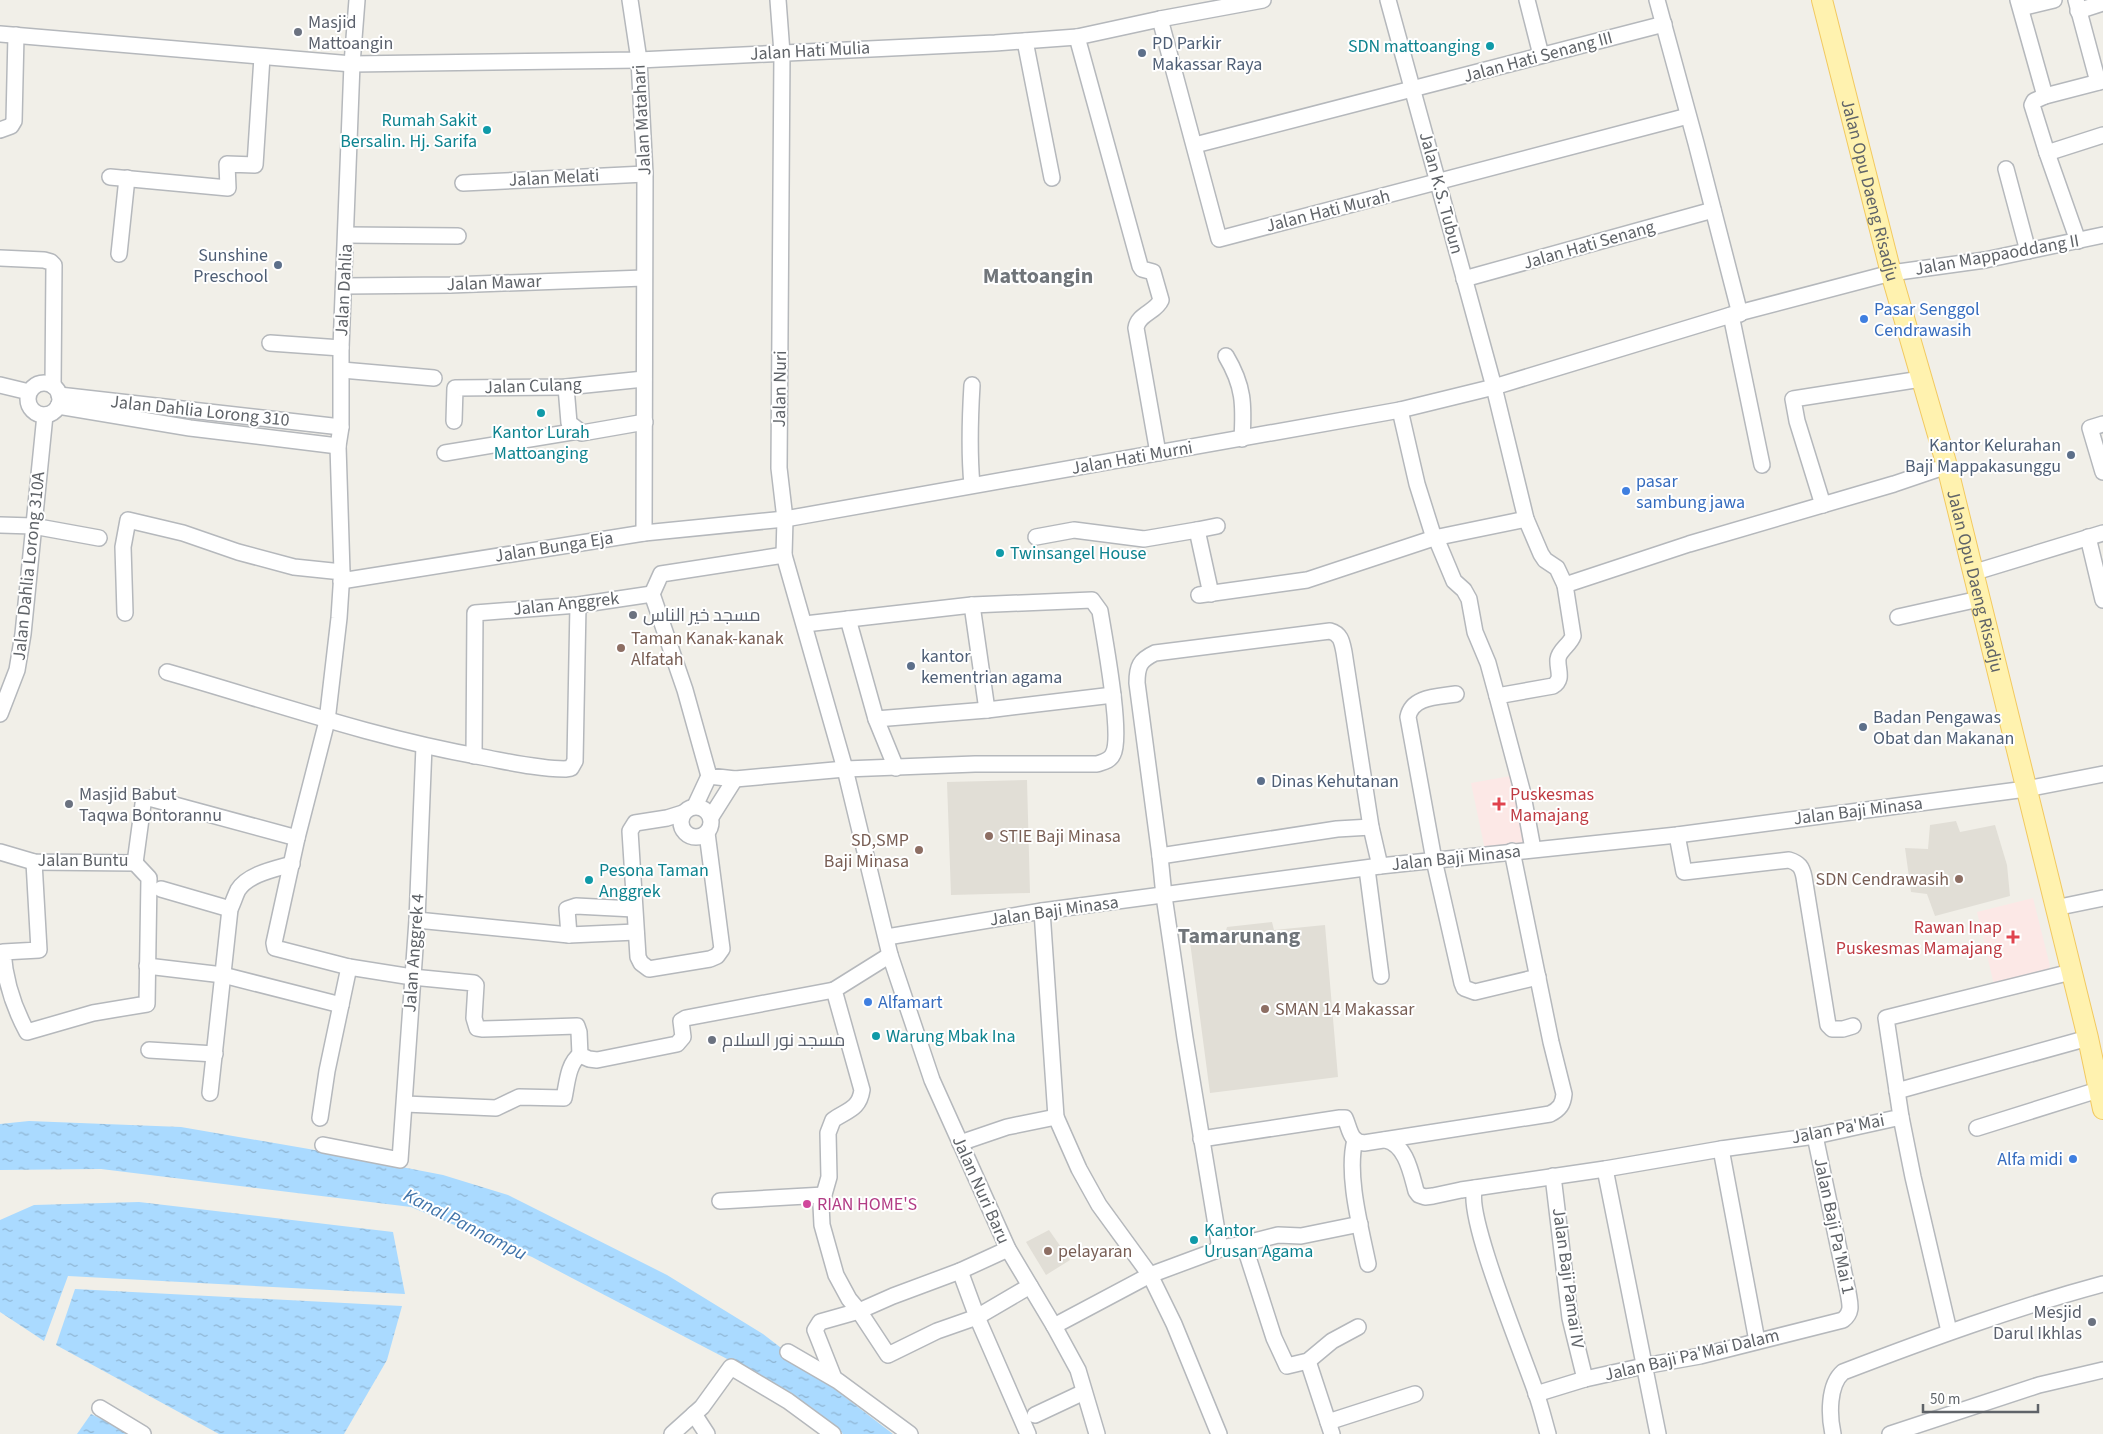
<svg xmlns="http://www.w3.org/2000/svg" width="2103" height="1434" font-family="'Source Sans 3',Cairo,sans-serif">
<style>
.education{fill:#e1ded6}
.medical{fill:#fce8e6}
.water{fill:url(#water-ripples)}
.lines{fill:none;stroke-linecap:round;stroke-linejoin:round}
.minor-casing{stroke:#b5b8bc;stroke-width:18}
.major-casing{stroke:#f2c960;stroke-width:22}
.minor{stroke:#fff;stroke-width:15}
.major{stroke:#fff2af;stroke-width:20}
.worship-dot{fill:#6b7280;stroke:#fff;stroke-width:2}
.culture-dot{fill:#0f9aa8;stroke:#fff;stroke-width:2}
.service-dot{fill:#5c6f8a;stroke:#fff;stroke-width:2}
.shop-dot{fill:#3f7fe0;stroke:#fff;stroke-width:2}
.education-dot{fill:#8d6e63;stroke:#fff;stroke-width:2}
.health-dot{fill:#e0444e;stroke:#fff;stroke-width:2}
.hotel-dot{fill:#d1479c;stroke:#fff;stroke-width:2}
.labels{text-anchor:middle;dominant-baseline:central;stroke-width:4;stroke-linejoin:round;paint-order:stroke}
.worship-label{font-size:18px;fill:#5b616d;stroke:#fff;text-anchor:start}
.service-label{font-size:18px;fill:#4e5e75;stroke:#fff;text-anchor:start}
.culture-label{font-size:18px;fill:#0d838f;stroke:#fff;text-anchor:start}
.street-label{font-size:18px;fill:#5f6368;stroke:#fff}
.shop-label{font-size:18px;fill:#366cbe;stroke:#fff;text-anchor:start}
.education-label{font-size:18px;fill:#785e54;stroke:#fff;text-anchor:start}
.health-label{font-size:18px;fill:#be3a42;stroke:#fff;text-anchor:start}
.hotel-label{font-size:18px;fill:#b23c85;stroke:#fff;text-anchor:start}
.water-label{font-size:19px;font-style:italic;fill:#4174aa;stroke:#fff}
.district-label{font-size:22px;font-weight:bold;fill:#70757a;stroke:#fff}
</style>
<defs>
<pattern id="water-ripples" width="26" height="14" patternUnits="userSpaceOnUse" patternTransform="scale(1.25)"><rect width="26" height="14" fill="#aadaff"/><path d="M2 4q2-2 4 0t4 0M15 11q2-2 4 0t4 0" fill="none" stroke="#8eb4d2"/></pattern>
</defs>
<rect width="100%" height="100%" fill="#f1efe8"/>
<!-- education -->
<g class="education">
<path d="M1027,780L1030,893L951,895L947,782Z"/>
<path d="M1956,821L1960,832L1995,825L2007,865L2010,896L1935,916L1927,894L1911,892L1905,848L1928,849L1930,825Z"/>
<path d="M1272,922L1274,930L1325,925L1338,1077L1210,1093L1190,942L1224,938L1227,927Z"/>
<path d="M1049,1230L1070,1260L1046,1275L1026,1242Z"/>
</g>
<!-- medical -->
<g class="medical">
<path d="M1516,775L1530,846L1485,850L1471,783Z"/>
<path d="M2033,898L2050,966L2045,975L1994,985L1977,912Z"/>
</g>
<!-- water -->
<g class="water">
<path d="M29,1121L181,1127L309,1149L443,1175L508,1195L667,1275L763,1334L893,1434H843L811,1407L731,1361L570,1277L532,1257L411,1207L101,1169L0,1170V1124Z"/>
<path d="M139,1202L393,1232L405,1294L68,1276L44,1341L0,1312V1220L34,1205Z"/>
<path d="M75,1289L402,1306L387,1360L344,1434H219L56,1345Z"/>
<path d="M91,1414L133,1434H77Z"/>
</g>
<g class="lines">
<defs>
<g id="minor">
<path d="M630,0L639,60L645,174L644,533"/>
<path d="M778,0L782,53L779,468L785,519L784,555L845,769L890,955L932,1080L1008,1249L1054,1326L1078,1370L1097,1434"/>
<path d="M1388,0L1494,387L1526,519L1541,554L1545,560L1557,568L1565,585L1689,544L1894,484L1947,466"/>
<path d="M1527,0L1541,55"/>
<path d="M1657,0L1696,143L1740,314"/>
<path d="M2018,0L2045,96"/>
<path d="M2076,0L2098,82"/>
<path d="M2021,8L2054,0"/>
<path d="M2078,11L2103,3"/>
<path d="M1160,19L1219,239L1688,116"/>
<path d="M0,34L352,64L639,60L995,43L1077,37L1160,19L1263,0"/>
<path d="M1077,37L1140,266L1142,269L1153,272L1161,300C1156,312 1138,314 1136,328L1158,453"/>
<path d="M1025,41L1052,178"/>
<path d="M0,130L11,126L14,121L16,35"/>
<path d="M1195,145L1664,24"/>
<path d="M2047,153L2103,135"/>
<path d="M2006,169L2028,251"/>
<path d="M110,177L228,188L227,164L255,165L262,57"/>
<path d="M463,183L645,174"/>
<path d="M346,235L458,236"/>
<path d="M2078,241L2047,153L2032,105L2034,101L2045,96L2103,81"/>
<path d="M119,254L127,178"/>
<path d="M0,258L44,260L51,262L54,265L53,386"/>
<path d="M1464,279L1713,210"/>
<path d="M344,286L450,285L644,278"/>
<path d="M1731,315L1762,465"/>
<path d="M270,343L341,348"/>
<path d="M1226,356C1244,386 1244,405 1242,439"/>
<path d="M342,370L434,378"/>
<circle cx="44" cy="399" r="16"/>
<path d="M0,385L29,392"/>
<path d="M972,385C970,418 969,453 972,485"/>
<path d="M566,387L569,423L582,433L645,422"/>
<path d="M59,395L341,427"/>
<path d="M58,406L190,428L338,446"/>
<path d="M1400,410L1417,484L1434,538"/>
<path d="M454,421L455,388L566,387L644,379"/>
<path d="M2103,424L2090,428L2103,472"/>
<path d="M445,453L578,431"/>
<path d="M1823,505L1797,421L1793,399L1921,379"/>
<path d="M0,525L33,526L99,538"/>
<path d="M1197,530L1217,526"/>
<path d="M1036,537L1074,530L1144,539L1197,530L1211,594"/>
<path d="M2088,537L2103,600"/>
<path d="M1436,538L1454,581L1464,590L1469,599L1475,632L1488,663L1497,696"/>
<path d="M1972,573L2103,533"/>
<path d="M341,581L644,533L785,519L1400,410L1494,387L1731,315L1891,273L1985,260L2103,235"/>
<path d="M652,594L661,574L784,555"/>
<path d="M1199,595L1307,580L1434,538L1526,519"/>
<path d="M972,605L987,710"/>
<path d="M125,613L123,547L128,520L183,533L238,552L294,567L342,572"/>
<path d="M1898,617L1979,599"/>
<path d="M848,619L876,719L896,768"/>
<path d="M167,672C272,702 374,738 482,757C509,762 538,769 565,769L571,768L575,761L578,605"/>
<path d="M1456,694C1438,697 1412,696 1408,717L1434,860L1462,983L1464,988L1475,992L1538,977"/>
<path d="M0,714L17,670L23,634L45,415"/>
<path d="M876,719L987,710L1113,695"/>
<path d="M474,756L475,613L578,605L652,594L685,690L709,776L735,779L845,769L975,764H1097C1103,762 1110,761 1113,754C1123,736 1104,636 1100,611L1092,600L972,605L805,624"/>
<path d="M695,806L709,776"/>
<circle cx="696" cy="822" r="15"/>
<path d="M683,813L667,818L635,823L630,831L638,957L641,963L649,969L710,959L717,956L722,949L707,833"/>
<path d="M711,817L735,779"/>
<path d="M1677,835L1684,872L1789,860C1799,863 1802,867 1804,877L1828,1025L1832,1029H1843L1853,1026"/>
<path d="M1533,849L1522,790L1497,696L1553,686C1564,679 1557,670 1558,659C1559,650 1570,645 1573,636L1565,585"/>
<path d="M0,852L34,862L135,863L143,804L144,800L149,798L297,838"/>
<path d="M1160,856L1337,829L1371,827"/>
<path d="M34,862L39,950L3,952C5,981 13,1006 27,1032L93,1013L147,1004L149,878L135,863"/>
<path d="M1367,869L1381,976"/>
<path d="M161,889L230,909"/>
<path d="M2055,908L2103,898"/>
<path d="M1042,911L1056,1117L1079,1169L1099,1205L1150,1275L1174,1324L1219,1434"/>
<path d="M417,920L569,935L636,932"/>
<path d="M569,935L567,909L576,906L634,909"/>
<path d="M887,937L1042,911L1380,866L1677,835L2026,789L2103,774"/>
<path d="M890,955L834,990L862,1090C859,1110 847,1110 833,1120L828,1133L829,1177L821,1205L822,1225L836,1275L849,1299L859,1311L888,1355L937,1331L977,1317L1030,1286"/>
<path d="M147,966L223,975L341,1005"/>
<path d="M349,967L412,977L474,983L476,985L474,1018L477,1028L483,1029L577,1026L579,1032L580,1055L589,1059L597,1060L677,1044L683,1037L681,1021L686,1018L834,990"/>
<path d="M149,1050L215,1054"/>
<path d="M1897,1091L2088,1038"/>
<path d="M210,1093L230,909C233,903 235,896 238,890C248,874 275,869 292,864"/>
<path d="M405,1104L496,1108L519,1097L564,1098C567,1084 568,1063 580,1055"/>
<path d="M1901,1117L1913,1177L1949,1331"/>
<path d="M320,1118L327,1071L349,967L279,949L275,948L274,943L297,838L327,721L339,618L342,572L338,446L341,427V348L352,64L357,0"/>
<path d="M1977,1128L2098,1090"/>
<path d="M1201,1139L1340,1118H1345C1350,1129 1350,1142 1364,1143L1550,1114C1560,1109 1563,1104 1564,1094L1551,1042L1512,851"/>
<path d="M1355,1140C1346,1175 1361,1229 1368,1264"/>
<path d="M1385,1140C1406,1144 1411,1173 1416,1191L1419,1195L1425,1197L1433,1196L1461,1190L1605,1169L1721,1149L1815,1136L1901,1117L1886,1018L2071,972"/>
<path d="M960,1143L1007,1127L1056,1117"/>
<path d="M323,1145L400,1160L417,920L424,746"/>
<path d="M1721,1149L1757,1341"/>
<path d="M1605,1169L1658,1434"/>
<path d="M1553,1176L1570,1318L1585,1379"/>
<path d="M1475,1188C1464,1214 1525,1359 1536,1393C1541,1407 1544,1420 1548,1434"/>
<path d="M720,1201L824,1195"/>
<path d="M1239,1245L1278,1235L1301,1236L1360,1224"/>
<path d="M1220,1249C1233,1245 1239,1242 1247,1254L1274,1338L1287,1366L1308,1361L1332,1341L1358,1327"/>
<path d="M960,1271L977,1317L1028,1434"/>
<path d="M1054,1326L1150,1275L1220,1249L1185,1038L1164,896L1160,856L1137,683C1137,666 1140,660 1155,653L1330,631C1341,634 1342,642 1344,652L1371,827L1380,866"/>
<path d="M788,1352L838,1381L910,1434"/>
<path d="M1308,1361L1332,1434"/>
<path d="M834,1378L815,1330L820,1322L859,1311L893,1296L960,1271L1008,1249"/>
<path d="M1536,1394L1585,1379L1644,1366L1700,1356L1843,1320C1853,1312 1850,1304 1848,1292L1815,1136"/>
<path d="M100,1408L143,1434"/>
<path d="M694,1414L707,1434"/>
<path d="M1035,1415L1084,1392"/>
<path d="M1328,1422L1415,1394"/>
<path d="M672,1434L702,1407L731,1367L788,1401L833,1434"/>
<path d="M1833,1434C1829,1416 1828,1385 1843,1372C1929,1339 2014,1308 2103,1284"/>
<path d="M1890,1434L2039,1385L2103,1370"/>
</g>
<g id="major">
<path id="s1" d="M1822,0L1891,273L1947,466L2088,1038L2103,1109"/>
</g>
</defs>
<!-- minor casing -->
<use href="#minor" class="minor-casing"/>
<!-- major casing -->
<use href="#major" class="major-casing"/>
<!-- minor -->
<use href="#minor" class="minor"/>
<!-- major -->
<use href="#major" class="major"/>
</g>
<!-- markers -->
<g class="worship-dot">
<circle cx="298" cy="32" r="5"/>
<circle cx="633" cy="615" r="5"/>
<circle cx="69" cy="804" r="5"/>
<circle cx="712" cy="1040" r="5"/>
<circle cx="2092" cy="1322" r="5"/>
</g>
<g class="culture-dot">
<circle cx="1490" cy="46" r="5"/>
<circle cx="487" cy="130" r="5"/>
<circle cx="541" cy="413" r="5"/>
<circle cx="1000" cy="553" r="5"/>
<circle cx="589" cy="880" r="5"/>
<circle cx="876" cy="1036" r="5"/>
<circle cx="1194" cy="1240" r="5"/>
</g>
<g class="service-dot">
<circle cx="1142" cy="53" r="5"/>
<circle cx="278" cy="265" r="5"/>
<circle cx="2071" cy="455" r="5"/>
<circle cx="911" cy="666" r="5"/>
<circle cx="1863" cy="727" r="5"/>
<circle cx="1261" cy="781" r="5"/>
</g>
<g class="shop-dot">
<circle cx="1864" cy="319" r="5"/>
<circle cx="1626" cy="491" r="5"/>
<circle cx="868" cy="1002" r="5"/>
<circle cx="2073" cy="1159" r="5"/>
</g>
<g class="education-dot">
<circle cx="621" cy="648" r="5"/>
<circle cx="989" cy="836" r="5"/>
<circle cx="919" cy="850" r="5"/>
<circle cx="1959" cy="879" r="5"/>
<circle cx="1265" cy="1009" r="5"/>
<circle cx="1048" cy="1251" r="5"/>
</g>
<g class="health-dot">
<path d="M1496.5 796.5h5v5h5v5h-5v5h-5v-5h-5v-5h5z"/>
<path d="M2010.5 929.5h5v5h5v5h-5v5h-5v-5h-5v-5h5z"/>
</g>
<circle class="hotel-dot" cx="807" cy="1204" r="5"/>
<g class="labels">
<!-- worship labels -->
<g class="worship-label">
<text x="308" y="22">Masjid<tspan x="308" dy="21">Mattoangin</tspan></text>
<text x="643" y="615">مسجد خير الناس</text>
<text x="79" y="794">Masjid Babut<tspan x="79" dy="21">Taqwa Bontorannu</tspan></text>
<text x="722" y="1040">مسجد نور السلام</text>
<text x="2082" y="1312" text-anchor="end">Mesjid<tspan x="2082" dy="21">Darul Ikhlas</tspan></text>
</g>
<!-- service labels -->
<g class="service-label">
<text x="1152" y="43">PD Parkir<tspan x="1152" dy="21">Makassar Raya</tspan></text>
<text x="268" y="255" text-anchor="end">Sunshine<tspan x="268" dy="21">Preschool</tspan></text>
<text x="2061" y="445" text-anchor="end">Kantor Kelurahan<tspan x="2061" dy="21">Baji Mappakasunggu</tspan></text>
<text x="921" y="656">kantor<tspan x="921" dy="21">kementrian agama</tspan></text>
<text x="1873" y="717">Badan Pengawas<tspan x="1873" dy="21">Obat dan Makanan</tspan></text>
<text x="1271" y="781">Dinas Kehutanan</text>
</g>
<!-- culture labels -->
<g class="culture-label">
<text x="1480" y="46" text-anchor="end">SDN mattoanging</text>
<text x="477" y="120" text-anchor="end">Rumah Sakit<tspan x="477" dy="21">Bersalin. Hj. Sarifa</tspan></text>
<text x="541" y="432" text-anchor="middle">Kantor Lurah<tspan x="541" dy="21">Mattoanging</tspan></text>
<text x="1010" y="553">Twinsangel House</text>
<text x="599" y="870">Pesona Taman<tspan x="599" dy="21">Anggrek</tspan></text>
<text x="886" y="1036">Warung Mbak Ina</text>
<text x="1204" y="1230">Kantor<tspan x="1204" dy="21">Urusan Agama</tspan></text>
</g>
<!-- street labels -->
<g class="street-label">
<text transform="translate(810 51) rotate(-3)">Jalan Hati Mulia</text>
<text transform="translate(1538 57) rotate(-15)">Jalan Hati Senang III</text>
<text transform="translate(642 120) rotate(-93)">Jalan Matahari</text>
<text transform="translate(554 178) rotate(-3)">Jalan Melati</text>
<text stroke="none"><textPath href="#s1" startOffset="196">Jalan Opu Daeng Risadju</textPath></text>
<text transform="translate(1441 193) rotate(75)">Jalan K.S. Tubun</text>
<text transform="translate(1328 211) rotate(-14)">Jalan Hati Murah</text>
<text transform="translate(1589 245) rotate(-16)">Jalan Hati Senang</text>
<text transform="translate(1997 255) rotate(-10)">Jalan Mappaoddang II</text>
<text transform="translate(494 283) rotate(-2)">Jalan Mawar</text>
<text transform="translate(344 290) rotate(-87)">Jalan Dahlia</text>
<text transform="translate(533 386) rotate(-2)">Jalan Culang</text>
<text transform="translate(780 389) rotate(-89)">Jalan Nuri</text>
<text transform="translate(200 411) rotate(6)">Jalan Dahlia Lorong 310</text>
<text transform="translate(1132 458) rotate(-10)">Jalan Hati Murni</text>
<text transform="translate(554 547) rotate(-9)">Jalan Bunga Eja</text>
<text transform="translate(29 566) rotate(-84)">Jalan Dahlia Lorong 310A</text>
<text stroke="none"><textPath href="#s1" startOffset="601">Jalan Opu Daeng Risadju</textPath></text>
<text transform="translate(566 604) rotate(-6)">Jalan Anggrek</text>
<text transform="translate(1858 811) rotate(-7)">Jalan Baji Minasa</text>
<text transform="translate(1456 858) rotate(-6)">Jalan Baji Minasa</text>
<text x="83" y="860">Jalan Buntu</text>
<text transform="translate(1054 911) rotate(-8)">Jalan Baji Minasa</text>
<text transform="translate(414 953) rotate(-86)">Jalan Anggrek 4</text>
<text transform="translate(1838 1129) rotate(-11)">Jalan Pa'Mai</text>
<text transform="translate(981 1190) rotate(66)">Jalan Nuri Baru</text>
<text transform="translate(1834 1226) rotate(78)">Jalan Baji Pa'Mai 1</text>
<text transform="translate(1568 1278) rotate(82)">Jalan Baji Pamai IV</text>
<text transform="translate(1692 1355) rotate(-13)">Jalan Baji Pa'Mai Dalam</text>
</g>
<!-- shop labels -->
<g class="shop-label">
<text x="1874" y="309">Pasar Senggol<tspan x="1874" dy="21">Cendrawasih</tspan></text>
<text x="1636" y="481">pasar<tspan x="1636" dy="21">sambung jawa</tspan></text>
<text x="878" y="1002">Alfamart</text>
<text x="2063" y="1159" text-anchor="end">Alfa midi</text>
</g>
<!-- education labels -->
<g class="education-label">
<text x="631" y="638">Taman Kanak-kanak<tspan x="631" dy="21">Alfatah</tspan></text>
<text x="999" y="836">STIE Baji Minasa</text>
<text x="909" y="840" text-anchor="end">SD,SMP<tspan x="909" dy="21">Baji Minasa</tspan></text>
<text x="1949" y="879" text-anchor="end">SDN Cendrawasih</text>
<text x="1275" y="1009">SMAN 14 Makassar</text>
<text x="1058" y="1251">pelayaran</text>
</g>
<!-- health labels -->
<g class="health-label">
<text x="1510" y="794">Puskesmas<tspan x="1510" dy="21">Mamajang</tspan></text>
<text x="2002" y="927" text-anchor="end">Rawan Inap<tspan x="2002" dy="21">Puskesmas Mamajang</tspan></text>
</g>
<!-- hotel labels -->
<g class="hotel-label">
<text x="817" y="1204">RIAN HOME'S</text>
</g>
<!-- water labels -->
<g class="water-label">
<text transform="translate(465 1225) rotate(27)">Kanal Pannampu</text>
</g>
<!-- district labels -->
<g class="district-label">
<text x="1038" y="276">Mattoangin</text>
<text x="1239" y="936">Tamarunang</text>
</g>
</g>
<!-- scale -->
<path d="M1923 1404v8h115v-8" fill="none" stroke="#5f6368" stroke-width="2.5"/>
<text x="1930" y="1404" font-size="15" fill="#5f6368" stroke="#ffffff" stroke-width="4" paint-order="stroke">50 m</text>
</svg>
